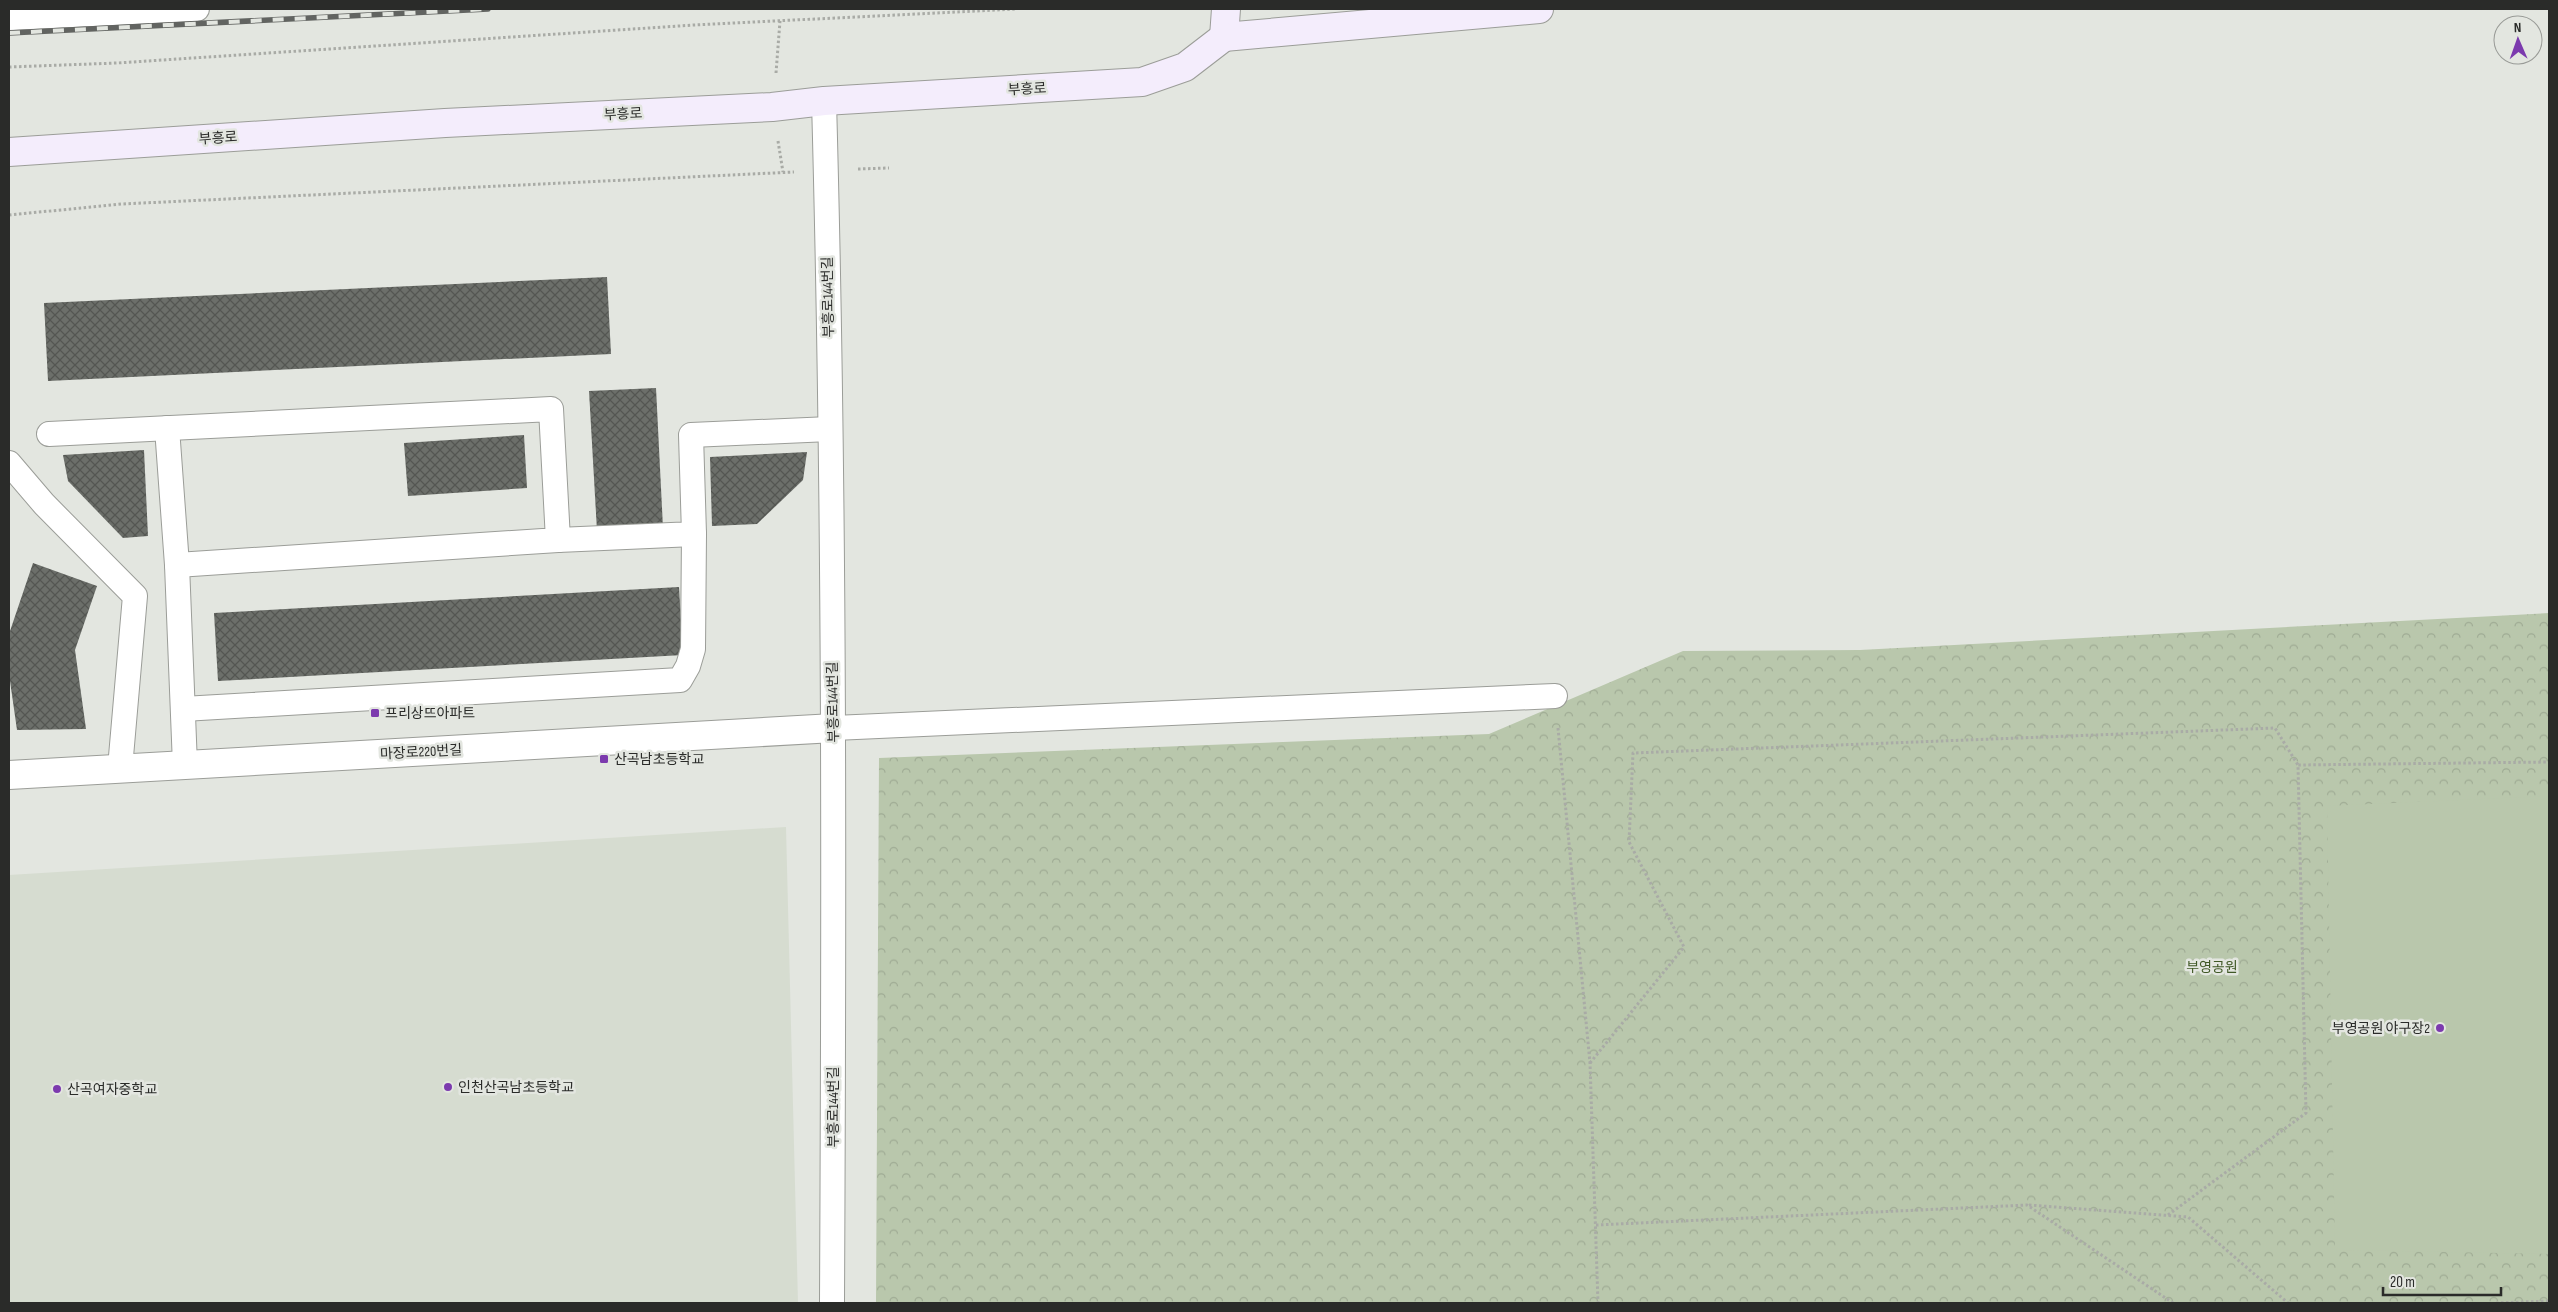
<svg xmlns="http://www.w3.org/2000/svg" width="2558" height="1312" font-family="'Sofia Sans Condensed','Noto Sans KR',sans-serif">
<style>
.built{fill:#d6dcd0}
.park{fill:url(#park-crowns)}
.pitch{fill:#b9c7ac}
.building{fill:url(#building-cross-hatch)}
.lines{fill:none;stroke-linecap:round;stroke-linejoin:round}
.lane-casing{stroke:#9b9d98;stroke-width:26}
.street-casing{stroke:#9b9d98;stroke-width:30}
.secondary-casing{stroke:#9b9d98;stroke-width:30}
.path{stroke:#a9aba6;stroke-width:3;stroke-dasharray:2.5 2.5;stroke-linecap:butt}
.lane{stroke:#fff;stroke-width:24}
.street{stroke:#fff;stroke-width:28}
.secondary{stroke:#f4edfc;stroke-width:28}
.rail-casing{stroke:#626461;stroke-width:5.5}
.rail{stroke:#e3e6e0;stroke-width:4;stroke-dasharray:11;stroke-linecap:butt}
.poi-dot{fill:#7c3aae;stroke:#e3e6e0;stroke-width:2}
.labels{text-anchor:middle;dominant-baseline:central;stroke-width:5;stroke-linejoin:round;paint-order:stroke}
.street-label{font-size:14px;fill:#2a2b29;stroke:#e3e6e0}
.poi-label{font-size:14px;fill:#2a2b29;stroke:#e3e6e0;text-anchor:start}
.park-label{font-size:14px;fill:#405926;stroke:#e3e6e0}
</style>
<defs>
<pattern id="park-crowns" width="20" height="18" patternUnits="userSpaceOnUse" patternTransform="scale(1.25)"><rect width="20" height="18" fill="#b9c7ac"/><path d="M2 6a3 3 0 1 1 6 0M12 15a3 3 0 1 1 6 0" fill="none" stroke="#9fab94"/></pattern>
<pattern id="building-cross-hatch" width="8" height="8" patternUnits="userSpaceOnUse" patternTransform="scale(1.25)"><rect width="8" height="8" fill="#6c6f6a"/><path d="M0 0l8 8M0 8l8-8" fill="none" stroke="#545652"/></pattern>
</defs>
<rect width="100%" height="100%" fill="#e3e6e0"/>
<!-- built -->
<path class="built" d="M786,827L798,1303H9V875Z"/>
<!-- park -->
<path class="park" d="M2549,613V1303H876L879,758L1489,734L1683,651L1860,650Z"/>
<!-- pitch -->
<path class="pitch" d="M2549,796V1254L2335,1250L2327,806Z"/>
<!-- building -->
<g class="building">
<path d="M607,277L611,354L48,381L44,303Z"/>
<path d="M656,388L663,528L597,531L589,391Z"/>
<path d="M524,435L527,488L408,496L404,443Z"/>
<path d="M144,450L148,536L123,538L68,481L63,455Z"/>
<path d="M807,452L803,480L757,524L712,526L710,457Z"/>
<path d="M33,563L97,586L75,650L86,729L17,730L9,674V634Z"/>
<path d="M679,587L683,655L218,681L214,613Z"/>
</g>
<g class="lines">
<defs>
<g id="lane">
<path d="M9,18L197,9"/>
<path d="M824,101C835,502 834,902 832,1303"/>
<path d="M167,428L177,565"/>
<path d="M49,434L551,409L558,540L177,565L185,765"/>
<path d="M9,463L44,504L135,596L120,768"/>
<path d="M558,540L694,534L691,435L830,429"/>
<path d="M183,709L680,680L688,666L693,649L694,534"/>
<path d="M834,728L1555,696"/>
</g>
<path id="street" d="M9,775L834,728"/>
<g id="secondary">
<path d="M1224,37L1539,9"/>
<path d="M1224,37L1226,9"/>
<path d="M9,152L445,123L772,107L824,101L1142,82L1185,67L1224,37"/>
</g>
</defs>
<!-- lane casing -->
<use href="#lane" class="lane-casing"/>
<!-- street casing -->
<use href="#street" class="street-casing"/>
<!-- secondary casing -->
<use href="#secondary" class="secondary-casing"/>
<!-- path -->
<g class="path">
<path d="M9,67L117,63L694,25L1017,9"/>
<path d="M776,73L780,21"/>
<path d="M778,141L783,172"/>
<path d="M858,169L889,168"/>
<path d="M9,215L122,204L794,172"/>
<path d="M1558,728L1590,1063L1598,1303"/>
<path d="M1590,1063L1684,947L1629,842L1633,753L2275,728L2298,765"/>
<path d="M2029,1205L2188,1217L2288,1303"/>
<path d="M2168,1215L2306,1113L2298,765L2549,762"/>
<path d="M1596,1225L2027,1205L2173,1303"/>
<path d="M2496,1303L2549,1301"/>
</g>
<!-- lane -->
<use href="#lane" class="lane"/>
<!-- street -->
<use href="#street" class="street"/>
<!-- secondary -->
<use href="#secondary" class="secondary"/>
<defs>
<path id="rail" d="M9,33L488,9"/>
</defs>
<!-- rail casing -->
<use href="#rail" class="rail-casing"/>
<!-- rail -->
<use href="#rail" class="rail"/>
</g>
<!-- markers -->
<g class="poi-dot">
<rect x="370" y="708" width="10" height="10" rx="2.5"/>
<rect x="599" y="754" width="10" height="10" rx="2.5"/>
<circle cx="2440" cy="1028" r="5"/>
<circle cx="448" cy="1087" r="5"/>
<circle cx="57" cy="1089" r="5"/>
</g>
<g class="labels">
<!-- street labels -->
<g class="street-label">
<text transform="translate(1027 89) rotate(-3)">부흥로</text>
<text transform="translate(623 114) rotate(-3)">부흥로</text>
<text transform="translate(218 138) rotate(-4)">부흥로</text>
<text transform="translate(828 297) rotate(-91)">부흥로144번길</text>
<text transform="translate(833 702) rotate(-91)">부흥로144번길</text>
<text transform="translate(421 752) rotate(-3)">마장로220번길</text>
<text transform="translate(833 1107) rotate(-90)">부흥로144번길</text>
</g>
<!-- poi labels -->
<g class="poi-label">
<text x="385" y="713">프리상뜨아파트</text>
<text x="614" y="759">산곡남초등학교</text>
<text x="2430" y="1028" text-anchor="end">부영공원 야구장2</text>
<text x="458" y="1087">인천산곡남초등학교</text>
<text x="67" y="1089">산곡여자중학교</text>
</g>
<!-- park labels -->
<g class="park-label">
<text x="2212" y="967">부영공원</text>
</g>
</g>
<!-- border -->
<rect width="2558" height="1312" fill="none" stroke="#2a2b29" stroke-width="20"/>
<!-- north arrow -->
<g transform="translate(2518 40) rotate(358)"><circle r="24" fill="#e3e6e0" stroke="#999b97"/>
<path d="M0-4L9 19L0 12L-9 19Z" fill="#7c3aae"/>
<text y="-8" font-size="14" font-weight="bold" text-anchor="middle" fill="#2a2b29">N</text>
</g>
<!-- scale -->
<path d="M2383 1287v8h118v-8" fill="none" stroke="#2a2b29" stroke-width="2.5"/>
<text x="2390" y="1287" font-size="15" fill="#2a2b29" stroke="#e3e6e0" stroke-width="4" paint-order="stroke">20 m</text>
</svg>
